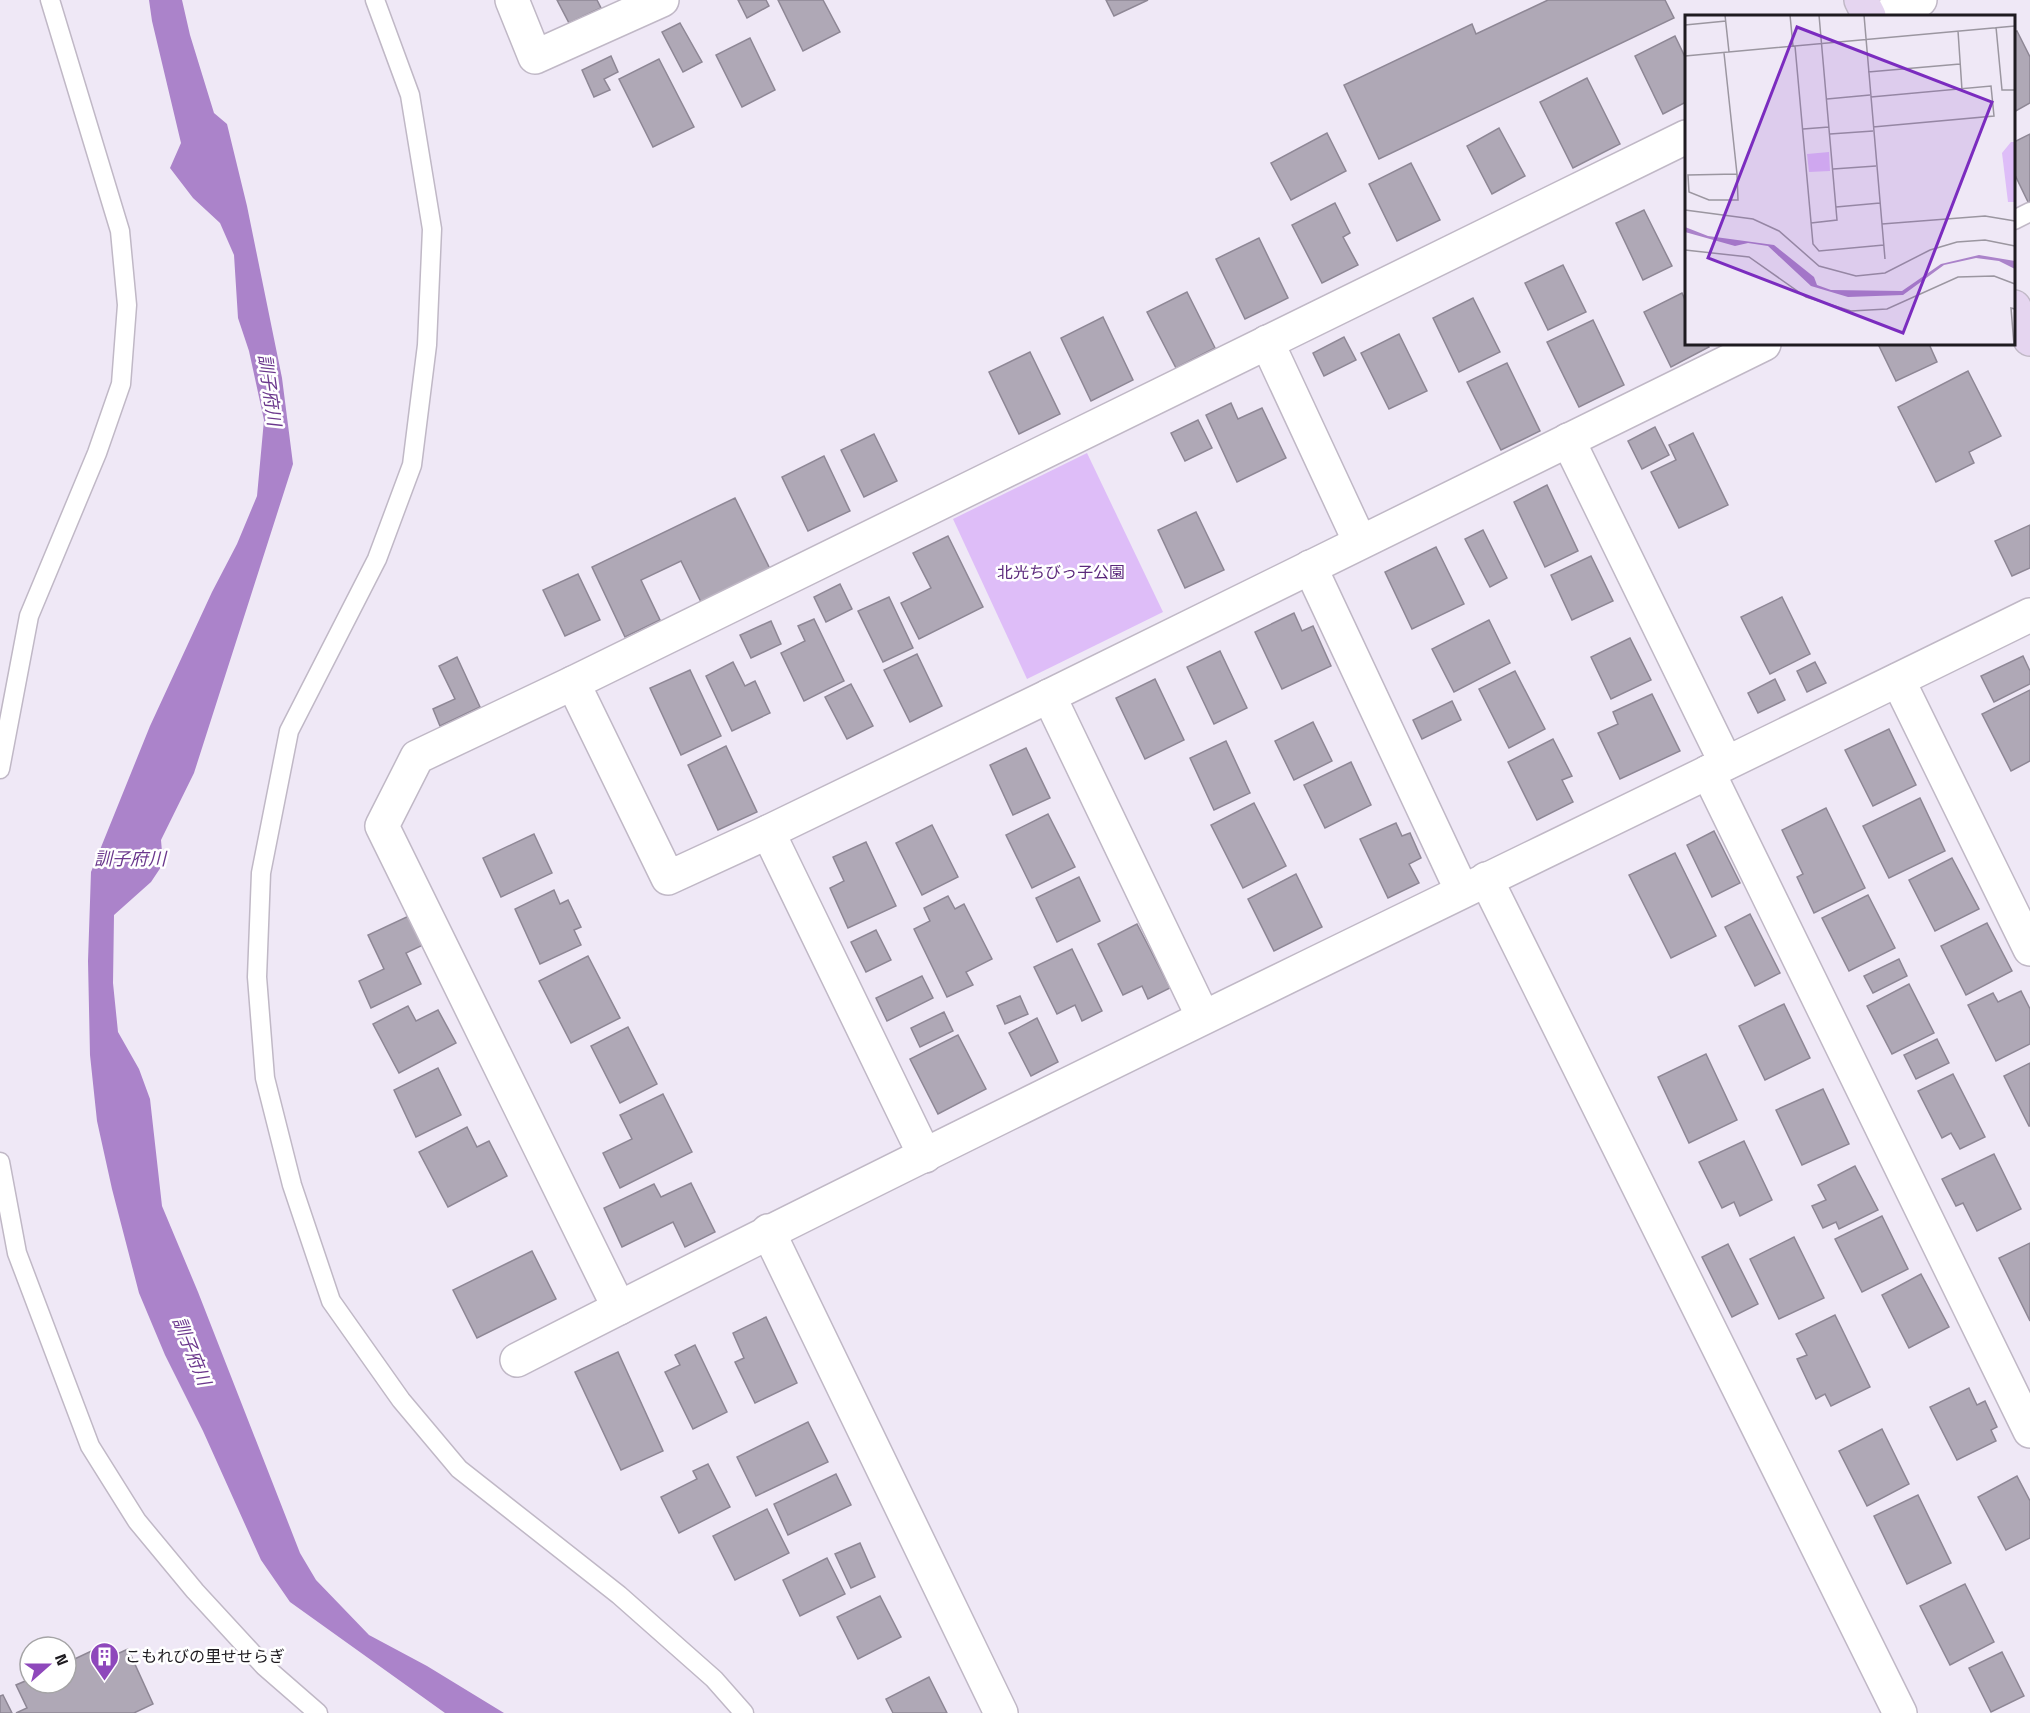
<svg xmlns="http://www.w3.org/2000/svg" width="2030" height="1713" font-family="'Titillium Web','Noto Sans JP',sans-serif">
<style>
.green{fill:#debdf8}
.water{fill:#ab83ca}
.building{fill:#afa8b6;stroke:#8e8795;stroke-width:1.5}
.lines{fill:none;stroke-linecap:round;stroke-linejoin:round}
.lane-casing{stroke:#c0b8c6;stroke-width:21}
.street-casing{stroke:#c0b8c6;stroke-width:36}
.secondary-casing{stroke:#c0b8c6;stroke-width:36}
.lane{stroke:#fff;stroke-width:18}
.street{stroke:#fff;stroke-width:33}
.secondary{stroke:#e5d5f0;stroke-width:33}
.labels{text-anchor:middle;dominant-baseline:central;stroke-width:5;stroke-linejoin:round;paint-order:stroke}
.park-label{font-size:16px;fill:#5b287c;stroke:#fff}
.poi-label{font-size:16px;fill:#1e1b20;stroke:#fff;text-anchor:start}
.water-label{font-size:18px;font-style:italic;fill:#6b388d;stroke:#fff}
.inset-road{fill:none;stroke:#9b96a0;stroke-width:1.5}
.view{fill:#7b2cbf;fill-opacity:0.15;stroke:#7b2cbf;stroke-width:3}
.inset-edge{fill:none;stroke:#1e1b20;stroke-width:3}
</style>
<rect width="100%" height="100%" fill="#efe8f6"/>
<!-- green -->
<path class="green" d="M1087,453L1163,612L1027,679L953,519Z"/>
<!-- water -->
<path class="water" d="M149,0H182L190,35L214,113L227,124L247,206L282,378L293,464L194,773L161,840L163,864L151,882L114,915L113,983L118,1032L139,1069L150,1099L162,1206L198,1292L300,1553L316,1580L369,1635L427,1666L504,1713H445L290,1602L261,1560L203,1431L165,1355L139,1293L112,1189L97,1121L90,1055L88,961L91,872L150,726L212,592L237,544L257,496L264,420L249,351L238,318L234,255L220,223L193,198L170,168L181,143L152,21Z"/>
<!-- building -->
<g class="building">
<path d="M557,0H597L601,8L569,23Z"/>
<path d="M738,0H766L769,6L747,18Z"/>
<path d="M778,0H823L840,32L803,51Z"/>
<path d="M1106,0H1148L1114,16Z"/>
<path d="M1548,0H1665L1674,18L1379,159L1344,85L1472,24L1476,34Z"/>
<path d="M680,23L702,62L683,72L662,32Z"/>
<path d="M2017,31L2030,57V103L2014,112V32Z"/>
<path d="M1675,36L1686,59V102L1663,114L1635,56Z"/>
<path d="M750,38L775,90L742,107L716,55Z"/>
<path d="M611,56L618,72L604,79L610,90L594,97L582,70Z"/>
<path d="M659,59L694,127L653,147L619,79Z"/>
<path d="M1587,78L1620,144L1573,168L1540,102Z"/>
<path d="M1499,128L1525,176L1492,194L1467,146Z"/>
<path d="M1327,133L1346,171L1291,200L1271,163Z"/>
<path d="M2030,134V203L2029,204L2014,173V142Z"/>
<path d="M1411,163L1440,220L1397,241L1369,184Z"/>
<path d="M1335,203L1350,233L1343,237L1358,265L1322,283L1292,225Z"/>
<path d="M1644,210L1672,266L1643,280L1616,223Z"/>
<path d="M1259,238L1288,298L1245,319L1216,259Z"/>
<path d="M1563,265L1586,312L1548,330L1525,283Z"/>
<path d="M1187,292L1215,348L1176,368L1147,312Z"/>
<path d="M1682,293L1686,302V344H1707L1709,347L1671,367L1644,312Z"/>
<path d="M1473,298L1500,352L1459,372L1433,318Z"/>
<path d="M1103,317L1133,380L1091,401L1061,338Z"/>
<path d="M1593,320L1624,385L1579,407L1547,342Z"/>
<path d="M1399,334L1427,391L1389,409L1361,353Z"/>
<path d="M1344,337L1356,360L1324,376L1313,353Z"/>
<path d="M1878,344H1929L1937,362L1896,381Z"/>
<path d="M1030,352L1060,414L1019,434L989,372Z"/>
<path d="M1507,363L1540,431L1501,450L1467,382Z"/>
<path d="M1968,371L2001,436L1969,452L1974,463L1936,482L1898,407Z"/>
<path d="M1231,403L1238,419L1262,408L1286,458L1237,482L1206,415Z"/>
<path d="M1198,420L1212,448L1185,461L1171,433Z"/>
<path d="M1655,427L1669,455L1642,469L1628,441Z"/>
<path d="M1693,433L1728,505L1679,528L1651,472L1676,460L1669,445Z"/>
<path d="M874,434L897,481L864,497L841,450Z"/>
<path d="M824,456L850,511L808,531L782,477Z"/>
<path d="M1547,485L1578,551L1545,567L1514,502Z"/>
<path d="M735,498L770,569L701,602L681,561L641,580L660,620L625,637L592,567Z"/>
<path d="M1196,512L1224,570L1185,588L1158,530Z"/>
<path d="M2030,525V568L2012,576L1995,541Z"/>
<path d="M1483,530L1507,578L1490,587L1465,539Z"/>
<path d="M948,536L983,607L919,639L901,603L931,588L913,553Z"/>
<path d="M1436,547L1464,604L1412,629L1385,572Z"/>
<path d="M1591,556L1613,601L1572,620L1551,575Z"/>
<path d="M578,574L600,620L565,636L543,590Z"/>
<path d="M840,584L852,609L826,622L814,597Z"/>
<path d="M889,597L913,648L883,662L858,611Z"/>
<path d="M1782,597L1810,654L1770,674L1741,617Z"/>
<path d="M1294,613L1302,631L1313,626L1331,666L1282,689L1255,632Z"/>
<path d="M814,619L844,681L804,701L781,653L805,641L798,626Z"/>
<path d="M1489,620L1510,663L1454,692L1432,649Z"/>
<path d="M771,621L781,644L751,658L740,635Z"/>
<path d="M1630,638L1651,680L1611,699L1591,657Z"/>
<path d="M1220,651L1247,708L1214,724L1187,667Z"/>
<path d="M917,654L942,706L910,722L884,670Z"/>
<path d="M2023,656L2030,671V684L1994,702L1981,676Z"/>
<path d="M457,657L480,707L440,726L433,709L455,699L439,666Z"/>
<path d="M733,662L745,686L755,681L770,713L732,731L706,676Z"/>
<path d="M1815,662L1826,683L1807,692L1797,671Z"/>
<path d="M690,670L721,736L681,755L650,688Z"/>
<path d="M1515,671L1545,729L1509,748L1479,689Z"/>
<path d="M1155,679L1184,740L1145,759L1116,698Z"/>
<path d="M1775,679L1785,700L1758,713L1748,693Z"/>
<path d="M851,684L873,726L847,739L825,697Z"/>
<path d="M2030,690V761L2011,771L1982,714Z"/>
<path d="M1652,694L1680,751L1620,779L1598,733L1618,724L1613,712Z"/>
<path d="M1452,701L1461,720L1422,739L1413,720Z"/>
<path d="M1313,722L1332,761L1294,780L1275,741Z"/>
<path d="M1889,729L1916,785L1873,806L1845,750Z"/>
<path d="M1553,739L1572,776L1562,780L1573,802L1537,820L1508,762Z"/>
<path d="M1226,741L1250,793L1214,810L1190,758Z"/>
<path d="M726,746L757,812L718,830L688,765Z"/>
<path d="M1026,748L1050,798L1013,815L990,765Z"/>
<path d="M1351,762L1371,805L1325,828L1304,785Z"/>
<path d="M1920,798L1945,851L1889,878L1863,826Z"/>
<path d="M1254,803L1286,866L1243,888L1211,825Z"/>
<path d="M1826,808L1865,888L1814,913L1797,877L1803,874L1782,830Z"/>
<path d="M1048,814L1075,867L1032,888L1006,835Z"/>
<path d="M1396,823L1402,836L1410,833L1421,858L1409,864L1419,883L1388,898L1360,839Z"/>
<path d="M932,825L958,877L922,895L896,843Z"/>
<path d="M1714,831L1740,883L1712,897L1687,845Z"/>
<path d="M534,834L552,873L501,897L483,858Z"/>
<path d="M866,842L896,906L848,928L830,888L844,881L833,857Z"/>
<path d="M1675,853L1716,936L1671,958L1629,875Z"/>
<path d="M1952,858L1979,909L1935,931L1909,880Z"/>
<path d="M1296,874L1322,927L1274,951L1248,899Z"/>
<path d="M1079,877L1100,921L1057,942L1036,898Z"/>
<path d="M554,890L560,904L568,900L581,927L574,930L581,945L540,964L515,909Z"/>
<path d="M1868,895L1895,948L1849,971L1822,918Z"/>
<path d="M948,896L955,909L964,904L992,959L966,972L973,985L947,997L914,929L930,921L924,908Z"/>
<path d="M1750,914L1780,973L1755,986L1725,927Z"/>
<path d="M411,915L425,944L406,953L421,984L371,1008L359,981L384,969L368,935Z"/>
<path d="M1987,923L2012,971L1966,995L1941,946Z"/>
<path d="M1137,924L1170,988L1148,999L1142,986L1123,995L1098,944Z"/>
<path d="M876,930L891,960L866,972L851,942Z"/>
<path d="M1072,949L1102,1011L1082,1021L1075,1005L1057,1014L1034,967Z"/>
<path d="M588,956L620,1018L571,1043L539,981Z"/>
<path d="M1899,959L1907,976L1873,993L1864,976Z"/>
<path d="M922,976L933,998L887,1021L876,998Z"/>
<path d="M1909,984L1934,1033L1892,1054L1867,1006Z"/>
<path d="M2021,991L2030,1009V1044L1996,1061L1968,1005L1993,993L1998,1002Z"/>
<path d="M1020,996L1028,1014L1005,1024L997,1006Z"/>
<path d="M1784,1004L1810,1058L1765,1080L1739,1026Z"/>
<path d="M408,1006L416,1021L438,1010L456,1043L399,1073L373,1024Z"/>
<path d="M944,1012L953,1031L920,1047L911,1028Z"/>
<path d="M1037,1018L1058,1062L1031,1076L1009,1033Z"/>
<path d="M628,1027L657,1084L620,1103L591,1046Z"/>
<path d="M958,1035L986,1089L938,1114L910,1059Z"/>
<path d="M1937,1039L1949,1063L1916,1079L1904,1055Z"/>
<path d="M1706,1054L1737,1120L1689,1143L1658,1077Z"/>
<path d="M2030,1063V1126H2029L2004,1076Z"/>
<path d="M438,1068L461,1115L416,1137L394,1090Z"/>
<path d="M1953,1074L1985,1137L1960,1149L1951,1133L1942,1138L1918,1091Z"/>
<path d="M1823,1089L1849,1144L1802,1165L1776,1110Z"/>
<path d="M663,1094L692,1152L620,1188L603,1153L632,1139L620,1115Z"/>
<path d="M467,1127L477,1147L489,1141L507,1176L448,1207L419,1152Z"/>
<path d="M1744,1141L1772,1200L1740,1216L1734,1202L1722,1208L1699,1162Z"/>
<path d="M1994,1154L2021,1209L1977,1231L1963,1203L1956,1206L1942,1179Z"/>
<path d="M1855,1166L1878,1210L1839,1229L1836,1222L1823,1228L1812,1206L1826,1200L1818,1185Z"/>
<path d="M691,1183L715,1232L685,1247L673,1222L622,1247L604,1208L654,1184L661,1197Z"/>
<path d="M1882,1216L1908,1269L1862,1292L1835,1239Z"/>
<path d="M1794,1237L1824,1298L1779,1319L1750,1259Z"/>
<path d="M2030,1243V1321L1999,1258Z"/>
<path d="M1728,1244L1758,1304L1732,1317L1702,1257Z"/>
<path d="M532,1251L556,1299L477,1338L453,1290Z"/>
<path d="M1921,1274L1949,1327L1909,1348L1882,1295Z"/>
<path d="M1835,1315L1870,1387L1831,1406L1825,1394L1816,1399L1797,1359L1807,1355L1796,1334Z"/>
<path d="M766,1317L797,1383L755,1403L735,1362L744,1358L733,1333Z"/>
<path d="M695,1345L727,1412L693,1429L665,1372L680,1365L675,1355Z"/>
<path d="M618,1352L663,1451L621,1470L575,1372Z"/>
<path d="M1969,1388L1977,1405L1985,1401L1997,1427L1991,1430L1996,1441L1957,1460L1930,1407Z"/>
<path d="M808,1422L828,1462L756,1496L737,1457Z"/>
<path d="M1882,1429L1909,1484L1867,1506L1839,1451Z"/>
<path d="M708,1464L730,1507L679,1533L661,1497L697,1479L693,1471Z"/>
<path d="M836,1474L851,1505L788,1535L774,1504Z"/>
<path d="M2017,1476L2030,1501V1538L2006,1550L1978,1497Z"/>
<path d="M1918,1495L1951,1563L1907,1584L1874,1516Z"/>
<path d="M767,1509L789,1553L735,1580L713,1536Z"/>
<path d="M860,1543L875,1577L851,1588L835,1554Z"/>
<path d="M827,1558L845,1594L800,1616L783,1580Z"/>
<path d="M1965,1584L1994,1642L1950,1665L1920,1606Z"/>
<path d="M880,1596L901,1637L858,1659L837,1617Z"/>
<path d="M100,1647L106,1659L128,1649L153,1704L134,1713H16L27,1708L16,1685L30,1679V1683H66V1663Z"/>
<path d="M2002,1652L2024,1696L1991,1712L1969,1668Z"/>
<path d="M929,1677L947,1713H893L886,1699Z"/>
<path d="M3,1695L12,1713H0V1696Z"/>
</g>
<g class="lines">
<defs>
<g id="lane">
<path d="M375,0L410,95L432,229L427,345L412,465L377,559L289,731L261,873L257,977L265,1078L292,1185L331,1301L401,1400L459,1469L619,1595L714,1679L744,1713"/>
<path d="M2014,220L2030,212"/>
<path d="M0,769L29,616L97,453L121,384L127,305L120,231L50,0"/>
<path d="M0,1162L17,1253L90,1446L137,1521L195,1591L264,1666L318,1713"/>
</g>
<g id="street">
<path d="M512,0L535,57L662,0"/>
<path d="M1886,16L1920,0"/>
<path d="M1267,342L1360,542"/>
<path d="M1568,440L1726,763"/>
<path d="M1310,567L1462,891"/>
<path d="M1898,680L2030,949"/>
<path d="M573,683L668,878L768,832L1049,696L1764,344"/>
<path d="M1049,696L1203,1017"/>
<path d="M1708,772L2030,1431"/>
<path d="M768,832L925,1156"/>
<path d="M1486,879L1900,1713"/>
<path d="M768,1231L1001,1713"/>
<path d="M619,1308L382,826L417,757L573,683L1686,137"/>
<path d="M517,1360C1017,1104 1525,863 2030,615"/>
</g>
<g id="secondary">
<path d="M1861,0L1869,16"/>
<path d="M2014,307L2030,339"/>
</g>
</defs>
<!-- lane casing -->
<use href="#lane" class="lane-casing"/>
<!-- street casing -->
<use href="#street" class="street-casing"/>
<!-- secondary casing -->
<use href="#secondary" class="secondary-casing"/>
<!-- lane -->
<use href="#lane" class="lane"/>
<!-- street -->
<use href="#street" class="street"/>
<!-- secondary -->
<use href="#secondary" class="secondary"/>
</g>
<!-- icons -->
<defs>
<symbol id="building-pin" viewBox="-11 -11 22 30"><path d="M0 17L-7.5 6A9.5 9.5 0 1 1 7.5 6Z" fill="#8e48bb" stroke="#fff"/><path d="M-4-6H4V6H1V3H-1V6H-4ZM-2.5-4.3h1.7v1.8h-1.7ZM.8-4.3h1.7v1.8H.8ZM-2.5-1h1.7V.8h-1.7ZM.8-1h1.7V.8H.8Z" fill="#fff"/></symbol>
</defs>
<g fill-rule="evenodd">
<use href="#building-pin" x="88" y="1640" width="33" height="45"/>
</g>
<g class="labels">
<!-- park labels -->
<g class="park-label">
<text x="1061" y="572">北光ちびっ子公園</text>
</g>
<!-- poi labels -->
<g class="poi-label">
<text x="125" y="1656">こもれびの里せせらぎ</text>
</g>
<!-- water labels -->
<g class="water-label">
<text transform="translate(270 390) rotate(82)">訓子府川</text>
<text x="130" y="858">訓子府川</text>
<text transform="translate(192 1351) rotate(68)">訓子府川</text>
</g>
</g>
<!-- overview -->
<g transform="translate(1685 15)">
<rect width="330" height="330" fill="#efe8f6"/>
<path d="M326,127H330V187H323L317,138ZM144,137L145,156L124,157L122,139Z" fill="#debdf8"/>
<path d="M0,212L23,221L89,230L129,262L132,270L146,275L217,276L256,249L294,240L330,246V254L314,246L291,243L259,250L218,280L163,282L126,271L83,231L63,228L50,231L0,217Z" fill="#ab83ca"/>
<path class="inset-road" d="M40,0L44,37M105,0L108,31M179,0L200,244M0,10L41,6M311,12L317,75H330M273,16L277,75M110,31L128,229L134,236L199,230M39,38L52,159L53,185H24L4,177L3,160L52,159M0,41L330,11M183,57L275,49M186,82L306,71L309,101L188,112M142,84L185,80M118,114L144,112M145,119L188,116M148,154L191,151M151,192L195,188M0,195L68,204L94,216L134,251L171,261L200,258L245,235L272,227L300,225L330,231M126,208L152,205L134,0M197,209L300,201L330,206M0,235L64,242L121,282L166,296L202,294L273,262L309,261L330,269M329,330L326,293L330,294"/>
<path class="view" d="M112,12L307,87L218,318L23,243Z"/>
<rect width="330" height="330" class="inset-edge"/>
</g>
<!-- north arrow -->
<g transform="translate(48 1665) rotate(69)"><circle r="28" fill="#ffffff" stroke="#a5a4a6" stroke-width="1.5"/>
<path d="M0-4.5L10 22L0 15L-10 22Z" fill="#8e48bb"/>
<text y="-9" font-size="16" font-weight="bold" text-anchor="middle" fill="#1e1b20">N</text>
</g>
</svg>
